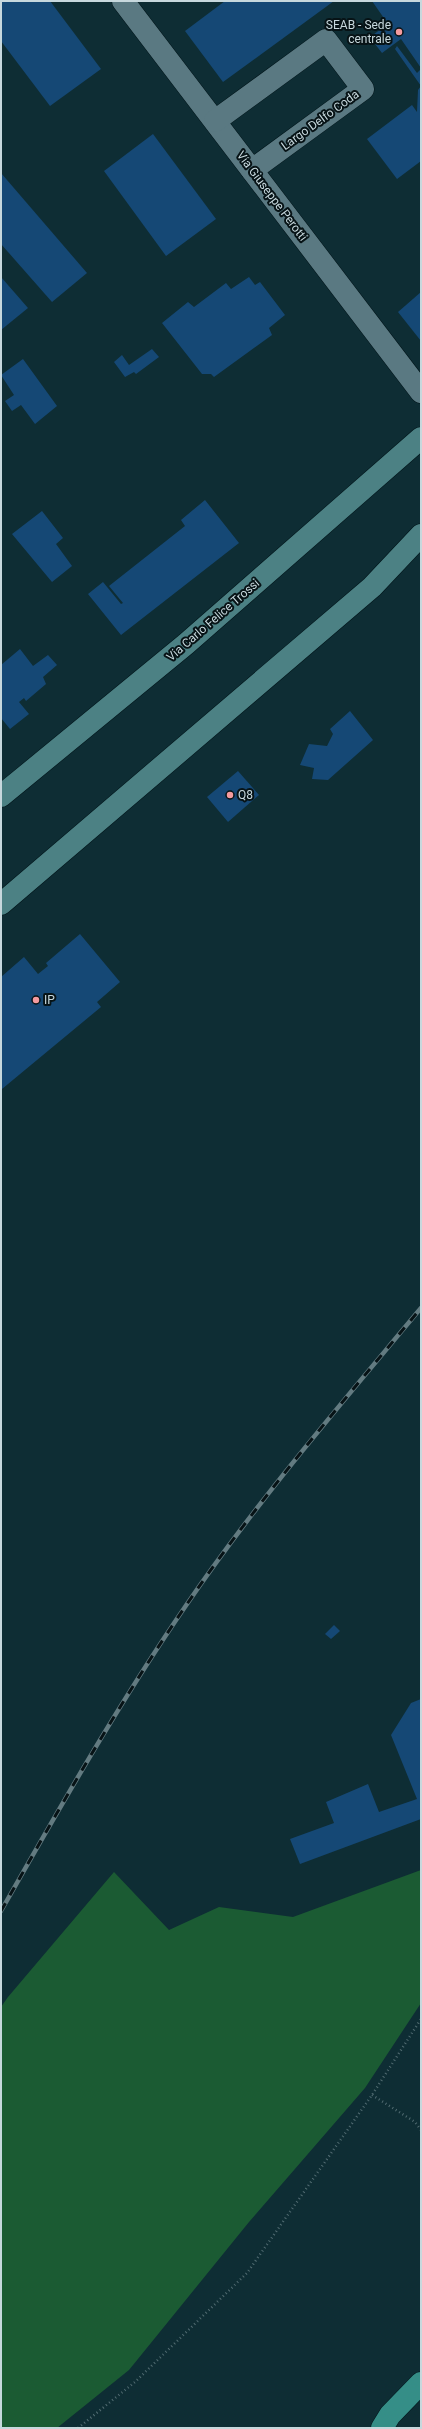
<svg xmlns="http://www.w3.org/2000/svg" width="422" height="2429" font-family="Roboto,sans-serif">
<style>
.forest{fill:#1b5b33}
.building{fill:#154875}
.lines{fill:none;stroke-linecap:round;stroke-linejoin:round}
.minor-casing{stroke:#001419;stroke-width:23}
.secondary-casing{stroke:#001419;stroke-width:23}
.trunk-casing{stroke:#001419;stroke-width:23}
.path{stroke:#526c72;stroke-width:2.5;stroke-dasharray:1 3;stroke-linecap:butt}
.minor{stroke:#5a7982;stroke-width:22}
.secondary{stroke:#4c8184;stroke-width:22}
.trunk{stroke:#358e87;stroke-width:22}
.rail-casing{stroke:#637b81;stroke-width:4.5}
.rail{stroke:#071316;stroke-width:3;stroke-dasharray:9;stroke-linecap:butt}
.poi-dot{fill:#f49b9f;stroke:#071316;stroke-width:1.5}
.labels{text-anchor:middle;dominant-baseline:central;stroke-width:4;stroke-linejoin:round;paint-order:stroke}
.poi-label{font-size:12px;fill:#c7d8dd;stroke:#071316;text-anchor:start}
.street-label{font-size:12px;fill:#c7d8dd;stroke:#071316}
</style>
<rect width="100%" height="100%" fill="#0e2d34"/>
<!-- forest -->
<path class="forest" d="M421,1870V2003L365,2088L249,2222L129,2370L57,2428H1V2007L8,1997L114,1872L169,1930L219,1907L293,1917Z"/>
<!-- building -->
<g class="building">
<path d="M1,1H50L101,69L50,106L1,41Z"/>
<path d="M225,1H334L223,82L185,31Z"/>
<path d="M372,1H421V68L401,39L382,53L375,44L370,37L388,24Z"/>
<path d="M397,46L417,73L421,69V86L395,49Z"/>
<path d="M421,86V161L397,179L367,139L412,105L417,112L418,90Z"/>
<path d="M153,134L216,219L166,256L104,171Z"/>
<path d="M1,173L87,273L52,302L1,244Z"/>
<path d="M1,277L28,308L1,330Z"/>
<path d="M249,277L255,285L260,282L285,315L269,328L272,335L214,377L211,374H202L162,323L188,302L194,307L226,283L231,289Z"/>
<path d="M421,292V341L398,312Z"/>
<path d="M152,349L159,357L136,374L134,372L125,377L114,362L122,355L129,365Z"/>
<path d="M23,359L57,406L35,424L21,405L12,411L5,401L14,395L1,375Z"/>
<path d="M205,500L239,543L121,635L88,594L103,582L121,604L123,603L109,586L185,526L181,520Z"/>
<path d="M42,511L63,538L56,544L72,566L52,582L12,534Z"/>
<path d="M20,649L33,666L48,655L57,665L43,677L46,684L26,701L24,698L19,702L29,714L10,729L1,718V665Z"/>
<path d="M350,711L373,740L328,780L312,779L314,768L300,765L309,744L327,746L333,734L330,729Z"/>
<path d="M238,771L259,795L228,822L207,797Z"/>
<path d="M80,934L120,982L97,1002L101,1007L2,1089L1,977L24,957L38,974L48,966L46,963Z"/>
<path d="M334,1625L340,1631L331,1639L325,1634Z"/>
<path d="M421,1699V1819L300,1864L290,1839L334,1823L326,1802L368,1784L379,1812L417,1799L391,1735L411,1703Z"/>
</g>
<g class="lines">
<defs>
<g id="minor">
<path d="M123,1L421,392"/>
<path d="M215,121L326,40L363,89L252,170"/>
</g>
<g id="secondary">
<path d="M1,796L186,644L421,438"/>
<path d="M1,904L372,587L421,535"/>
</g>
<path id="trunk" d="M382,2428L390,2415L421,2383"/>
</defs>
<!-- minor casing -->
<use href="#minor" class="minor-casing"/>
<!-- secondary casing -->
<use href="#secondary" class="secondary-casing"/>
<!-- trunk casing -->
<use href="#trunk" class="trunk-casing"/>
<!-- path -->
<g class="path">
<path d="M372,2095L415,2122L421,2130"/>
<path d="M78,2428L135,2382L247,2273L372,2095L421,2019"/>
</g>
<!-- minor -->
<use href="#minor" class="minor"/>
<!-- secondary -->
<use href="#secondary" class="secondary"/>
<!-- trunk -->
<use href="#trunk" class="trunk"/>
<defs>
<path id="rail" d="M1,1911C60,1807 119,1703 187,1604C258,1500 341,1404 421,1308"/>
</defs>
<!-- rail casing -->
<use href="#rail" class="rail-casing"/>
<!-- rail -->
<use href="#rail" class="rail"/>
</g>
<!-- markers -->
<g class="poi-dot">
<circle cx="399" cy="32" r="4"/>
<circle cx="230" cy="795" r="4"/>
<circle cx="36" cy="1000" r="4"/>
</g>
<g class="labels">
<!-- poi labels -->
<g class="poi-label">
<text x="391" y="25" text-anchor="end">SEAB - Sede<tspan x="391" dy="14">centrale</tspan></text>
<text x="238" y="795">Q8</text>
<text x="44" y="1000">IP</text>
</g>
<!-- street labels -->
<g class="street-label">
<text transform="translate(320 120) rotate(-36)">Largo Delfo Coda</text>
<text transform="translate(272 196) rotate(53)">Via Giuseppe Perotti</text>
<text transform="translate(213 620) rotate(-41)">Via Carlo Felice Trossi</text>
</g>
</g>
<!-- border -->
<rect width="422" height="2429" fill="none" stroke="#c7d8dd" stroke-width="4"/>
</svg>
